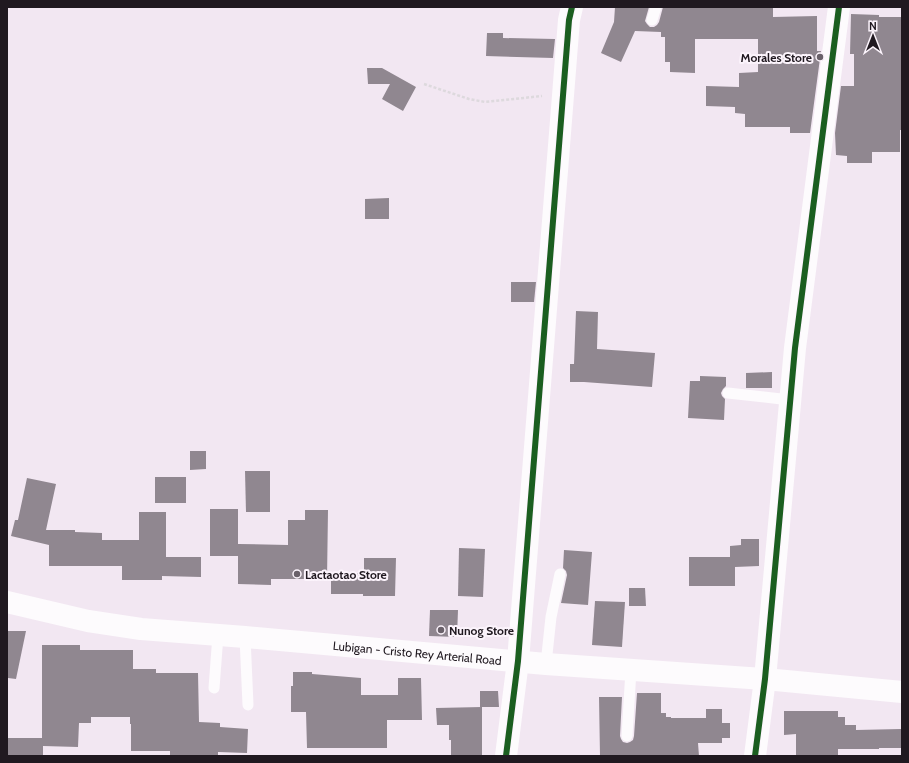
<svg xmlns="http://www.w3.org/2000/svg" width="909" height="763" font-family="Cabin,sans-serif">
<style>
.building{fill:#908790}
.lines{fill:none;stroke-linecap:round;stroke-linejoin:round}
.path{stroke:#ddd9dd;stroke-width:2.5;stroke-dasharray:3 2;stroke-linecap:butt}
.lane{stroke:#fdfbfd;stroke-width:11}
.street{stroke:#fdfbfd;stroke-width:22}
.secondary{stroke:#fdfbfd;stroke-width:22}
.cycleway-casing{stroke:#fcf4fc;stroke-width:8}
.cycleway{stroke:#1b5e20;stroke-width:6}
.poi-dot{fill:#6a616a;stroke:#fcf4fc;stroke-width:1.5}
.labels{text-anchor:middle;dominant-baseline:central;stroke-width:4;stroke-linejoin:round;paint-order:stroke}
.poi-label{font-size:12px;font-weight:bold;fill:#201920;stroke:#fcf4fc;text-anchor:start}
.street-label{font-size:12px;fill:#201920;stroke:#fcf4fc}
</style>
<rect width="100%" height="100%" fill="#f2e7f2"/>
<!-- building -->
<g class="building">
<path d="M615,7H649L645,21L647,24L650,27H654L657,25L659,22L663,7H773V17L817,16V51H821L810,133H790V127H745V114L735,113V107L706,106V86L739,87V73L758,72V39H695V73L670,72V62H665V37H661V32L635,31L621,62L601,53L614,22Z"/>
<path d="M851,14L879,15V17H902V130H900V152H872V163H847V156L836,155L835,133L841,86H854V54H850Z"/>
<path d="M487,33H503V38L555,39L553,58L486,56Z"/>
<path d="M367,68H382L416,87L403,111L382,99L390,84H368Z"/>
<path d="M389,198V219H365V199Z"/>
<path d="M511,282H536L534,302H511Z"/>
<path d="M576,311L598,312L597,349L655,353L652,387L584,382H570V364H574Z"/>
<path d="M772,372V388H746V373Z"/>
<path d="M700,376L726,377V386L723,389L721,393L722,396L725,399L724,420L688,418L690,381H700Z"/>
<path d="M190,451H206V469L190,470Z"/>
<path d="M245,471H270V512H246Z"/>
<rect x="155" y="477" width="31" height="26"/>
<path d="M27,478L56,484L46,530H75V532L102,533V540H139V512H166V557H201V577L162,576V580H122V566H49V545L11,536L15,520H18Z"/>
<rect x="210" y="509" width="28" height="47"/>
<path d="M305,510H328L327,579H271V585L238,584V544L288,545V520H305Z"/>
<path d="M741,539H759V566L735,567V586H689V557H730V546L741,545Z"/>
<path d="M459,548L485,549L483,597L458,596Z"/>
<path d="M564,550L592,552L588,605L561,603L567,575L566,571L563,568Z"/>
<path d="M364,558H396L395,596H363V594H331V573H364Z"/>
<path d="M629,588H645L646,606H629Z"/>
<path d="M595,601L625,602L622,647L592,645Z"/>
<path d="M430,610H458L457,637L429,636Z"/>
<path d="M8,631H26L16,679L8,678Z"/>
<path d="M42,645H80V650H133V669H156V673H198L199,722L220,723V727L248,729L247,753L218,752V756H170V751H131V724H130V717H91V723H79L78,747L43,746V756H7V738H42Z"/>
<path d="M293,672H312V674L361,678V695H398V678H421L422,720H387V748H307L306,712H291V686H293Z"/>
<path d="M480,691H498L499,707H480Z"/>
<path d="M637,693H661V713H666V717H671V718H706V709H722V723H730V738H722V743H698L699,756H600L599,697H622L620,736L621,739L623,742L627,743L630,742L633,740L634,736Z"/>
<path d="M482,707V756H451V740H449V725H437L436,708Z"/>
<path d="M784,711H838V717H845V725H856V730L901,729L902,748H879V749H838V756H796V734L784,735Z"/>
</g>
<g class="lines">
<!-- path -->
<path class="path" d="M424,84L469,99L485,102L542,96"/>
<!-- lane -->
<g class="lane">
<path d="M652,20L656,7"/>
<path d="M728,393L790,400"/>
<path d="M245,637L248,705"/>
<path d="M546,664L551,617L560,574"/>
<path d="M214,688L218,635"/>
<path d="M627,736L631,670"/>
</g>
<!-- street -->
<g class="street">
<path d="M506,756L518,661L569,20L572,7"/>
<path d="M755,756L765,679L795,348L839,7"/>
</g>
<!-- secondary -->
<path class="secondary" id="s1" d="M7,602L88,621L141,629L245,637L546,664L765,679L902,692"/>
<defs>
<g id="cycleway">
<path d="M506,756L518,661L569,20L572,7"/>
<path d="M755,756L765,679L795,348L839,7"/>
</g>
</defs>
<!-- cycleway casing -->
<use href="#cycleway" class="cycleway-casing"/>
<!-- cycleway -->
<use href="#cycleway" class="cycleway"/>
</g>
<!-- markers -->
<g class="poi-dot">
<circle cx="820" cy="57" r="4"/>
<circle cx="297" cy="574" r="4"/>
<circle cx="441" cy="630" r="4"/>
</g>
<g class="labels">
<!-- poi labels -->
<g class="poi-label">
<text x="812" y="57" text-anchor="end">Morales Store</text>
<text x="305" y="574">Lactaotao Store</text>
<text x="449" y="630">Nunog Store</text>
</g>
<!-- street labels -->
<g class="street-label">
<text stroke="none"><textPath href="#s1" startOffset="414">Lubigan - Cristo Rey Arterial Road</textPath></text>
</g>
</g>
<!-- border -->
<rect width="909" height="763" fill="none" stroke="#201920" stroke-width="16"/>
<!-- north arrow -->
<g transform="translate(873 36)" stroke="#fcf4fc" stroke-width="3" paint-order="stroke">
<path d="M0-3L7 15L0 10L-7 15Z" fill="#201920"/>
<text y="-6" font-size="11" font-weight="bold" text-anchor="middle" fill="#201920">N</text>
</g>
</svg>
